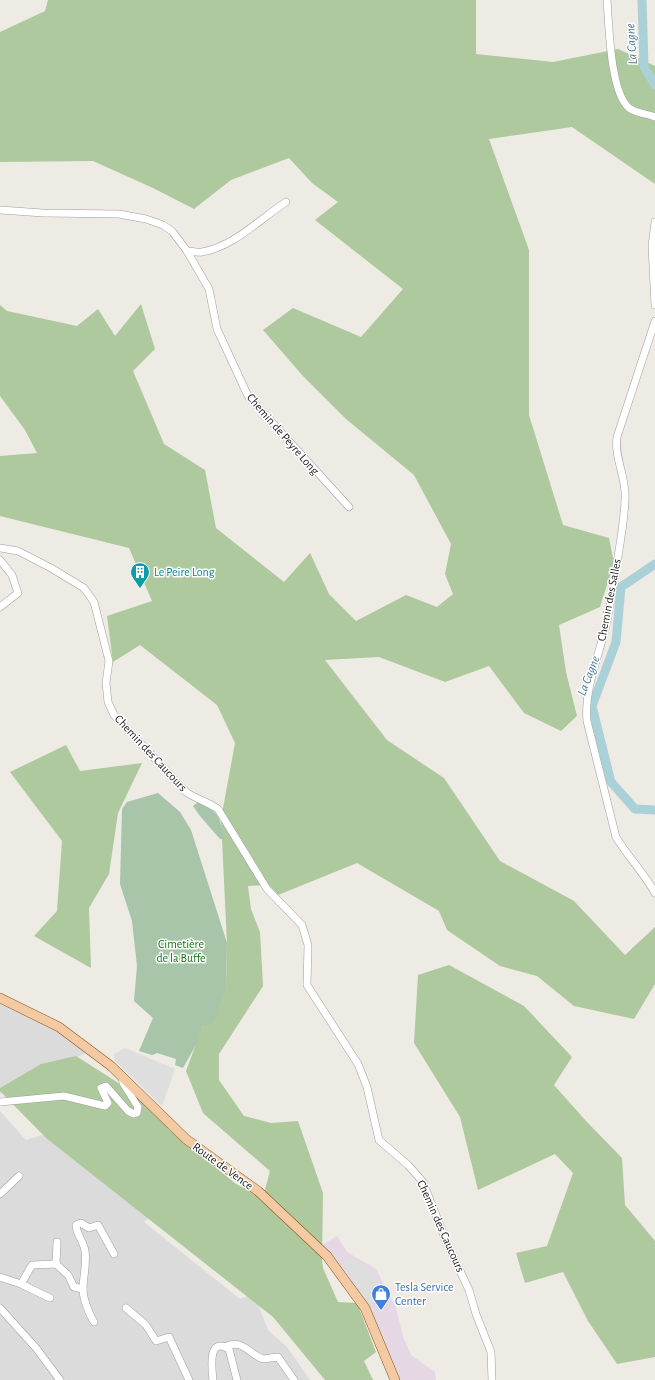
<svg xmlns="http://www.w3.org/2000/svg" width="655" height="1380" font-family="'Alegreya Sans',sans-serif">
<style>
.residential{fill:#dcdbdb}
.industrial{fill:#e6d7e5}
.forest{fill:#aec99d}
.cemetery{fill:#a8c4a9}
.parking{fill:#dedede}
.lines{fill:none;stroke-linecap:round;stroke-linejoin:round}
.river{stroke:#a9d1d7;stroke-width:9}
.minor-casing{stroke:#9f9f9f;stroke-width:8}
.major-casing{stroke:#8a550d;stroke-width:10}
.minor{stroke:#fff;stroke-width:7}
.major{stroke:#f3caa4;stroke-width:9}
.labels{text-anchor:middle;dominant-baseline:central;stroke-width:3;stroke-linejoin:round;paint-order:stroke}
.street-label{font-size:12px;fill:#1e1e1e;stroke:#fff}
.culture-label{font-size:12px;fill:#0d838f;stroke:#fff;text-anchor:start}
.park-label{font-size:12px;fill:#167215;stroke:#fff}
.shop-label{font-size:12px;fill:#366cbe;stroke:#fff;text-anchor:start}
.water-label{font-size:13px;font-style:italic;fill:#4c7895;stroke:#fff}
</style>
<rect width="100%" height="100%" fill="#eeeae4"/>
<!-- residential -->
<g class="residential">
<path d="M0,1003L47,1023L88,1052L0,1094Z"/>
<path d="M0,1111L26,1140L42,1135L117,1183L150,1217L144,1222L240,1299L254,1294L268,1330L287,1347L310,1380H0Z"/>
</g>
<!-- industrial -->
<path class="industrial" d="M337,1236L347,1252L376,1269L396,1308L403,1337L411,1355L435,1372L436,1380H399L368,1305L346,1272L322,1245Z"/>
<!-- forest -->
<g class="forest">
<path d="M48,0H476V54L553,62L618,49L655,66V184L572,127L489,139L529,250V415L563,525L609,538L614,563L600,607L559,625L566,672L577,716L561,731L524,713L489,666L445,682L379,657L325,660L387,740L444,778L500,861L574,901L625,955L655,927V984L634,1019L574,1006L537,976L500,966L447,930L439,911L357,863L278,895L269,885L248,886L251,909L260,932L263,986L219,1054V1080L244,1116L271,1123L298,1121L323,1193L322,1260L323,1268L338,1302L357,1303L376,1352L364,1361L373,1380H325L273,1317L46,1138L0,1091V1088L41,1064L76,1056L142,1098L169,1130L236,1184L263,1197L270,1171L203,1113L186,1071L203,1025L226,987L227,943L221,819L235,743L217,705L140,645L113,662L107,616L152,601L129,548L0,516V456L37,453L25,430L0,396V305L7,311L77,326L98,309L115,336L141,304L155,349L133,371L164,444L205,470L216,528L284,582L310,553L329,594L356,621L406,595L437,607L453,594L445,574L451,544L414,475L346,419L302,375L263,330L293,308L361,337L403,289L315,220L338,202L312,183L289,158L231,180L194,209L153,188L93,161L0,162V32L45,11Z"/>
<path d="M66,745L80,771L142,763L118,813L109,874L89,908L91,968L34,936L57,911L62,841L10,772Z"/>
<path d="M449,965L524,1006L572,1057L554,1085L586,1121L622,1158L625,1205L655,1241V1357L617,1364L588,1321L563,1272L525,1283L516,1253L547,1246L573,1173L555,1154L478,1190L460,1117L414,1043L418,975Z"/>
</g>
<!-- cemetery -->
<g class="cemetery">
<path d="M158,793L180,812L191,830L227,943L226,987L214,1023L203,1025L197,1043L183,1068L175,1065L176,1059L157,1053L152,1055L139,1051L153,1018L134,1001L137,966L132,921L120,884L122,809L127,802Z"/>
<path d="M198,802C220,814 219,814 224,839H220L200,816L193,806Z"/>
</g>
<!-- parking -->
<g class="parking">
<path d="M125,1048L175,1069L162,1106L115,1061L114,1054Z"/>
<path d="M350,1257L373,1272L384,1297L370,1306L342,1264Z"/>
</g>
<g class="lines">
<!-- river -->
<g class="river">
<path d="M642,0L644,67L655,85"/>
<path d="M655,564L621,587L616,642L592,706L611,782L635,809L655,810"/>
</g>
<defs>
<g id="minor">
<path d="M607,0C609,24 610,92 629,108C635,113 648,114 655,117"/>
<path d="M0,210L43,213L119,214L146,219L163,225L172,231L187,251L209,289L217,329L248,396L349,507"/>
<path d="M655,222L652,246L655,305"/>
<path d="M187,251C191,251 197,253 202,252C233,247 260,219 286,202"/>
<path d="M655,321L617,437C614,459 627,478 625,500C624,527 618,554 614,581C611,597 609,614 605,629C598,658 584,691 587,721L616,837C628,857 644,873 655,893"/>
<path d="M0,548L18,551L51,568L84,588L94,602L109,661L106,683L108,702L114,715L186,792C196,799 208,802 218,809L267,889L302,925L308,945L307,985L358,1064L367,1087L379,1140L408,1165L423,1182L446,1241L469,1290L476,1314L491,1352L492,1380"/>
<path d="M0,560L12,575L18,593L0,607"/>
<path d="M0,1102L64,1096L105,1106L108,1103L101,1088L106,1086L128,1111L134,1114L137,1113L138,1107L123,1083L122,1076"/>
<path d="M0,1194L19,1176"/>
<path d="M56,1264L57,1242"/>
<path d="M0,1277L21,1284L50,1298"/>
<path d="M21,1284L32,1265L56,1264L68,1275L74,1287L83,1289"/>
<path d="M0,1308L36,1348L60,1380"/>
<path d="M126,1308L146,1325L156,1341L169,1337L189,1380"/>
<path d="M94,1322C89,1314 83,1299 83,1289C83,1277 87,1264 85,1251C84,1242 76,1234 76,1225L81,1223L89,1228L98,1225L114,1254"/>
<path d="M225,1347C242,1338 249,1354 263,1359L278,1357L294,1380"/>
<path d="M213,1380C212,1370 207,1336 229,1349L237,1380"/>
</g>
<path id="major" d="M0,998L59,1027L111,1066L186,1139L258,1191L327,1256L365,1308L395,1380"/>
</defs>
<!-- minor casing -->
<use href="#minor" class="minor-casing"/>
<!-- major casing -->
<use href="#major" class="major-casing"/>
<!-- minor -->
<use href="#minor" class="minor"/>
<!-- major -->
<use href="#major" class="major"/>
</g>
<!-- icons -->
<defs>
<symbol id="building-pin" viewBox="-11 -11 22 30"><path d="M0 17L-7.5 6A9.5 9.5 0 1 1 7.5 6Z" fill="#0f9aa8" stroke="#fff"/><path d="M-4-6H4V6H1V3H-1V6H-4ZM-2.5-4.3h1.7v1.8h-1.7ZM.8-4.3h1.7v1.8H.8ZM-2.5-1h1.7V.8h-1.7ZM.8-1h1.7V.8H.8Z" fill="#fff"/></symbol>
<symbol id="shop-pin" viewBox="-11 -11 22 30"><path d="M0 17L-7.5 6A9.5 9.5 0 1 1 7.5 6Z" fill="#3f7fe0" stroke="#fff"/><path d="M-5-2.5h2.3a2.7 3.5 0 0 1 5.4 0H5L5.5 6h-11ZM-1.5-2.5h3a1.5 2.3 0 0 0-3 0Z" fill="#fff"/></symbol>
</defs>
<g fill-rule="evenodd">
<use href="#building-pin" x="129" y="561" width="22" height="30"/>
<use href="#shop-pin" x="370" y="1283" width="22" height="30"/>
</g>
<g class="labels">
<!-- street labels -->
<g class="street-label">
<text transform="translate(283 434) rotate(49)">Chemin de Peyre Long</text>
<text transform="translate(609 600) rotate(-79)">Chemin des Salles</text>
<text transform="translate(151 753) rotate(47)">Chemin des Caucours</text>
<text transform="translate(223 1166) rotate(36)">Route de Vence</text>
<text transform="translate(441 1226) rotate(66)">Chemin des Caucours</text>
</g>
<!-- culture labels -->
<g class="culture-label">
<text x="154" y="572">Le Peire Long</text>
</g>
<!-- park labels -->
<g class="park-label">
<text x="181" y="944">Cimetière<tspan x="181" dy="14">de la Buffe</tspan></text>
</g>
<!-- shop labels -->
<g class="shop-label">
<text x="395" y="1287">Tesla Service<tspan x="395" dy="14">Center</tspan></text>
</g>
<!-- water labels -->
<g class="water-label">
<text transform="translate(632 44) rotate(-94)">La Cagne</text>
<text transform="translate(589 676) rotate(-69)">La Cagne</text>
</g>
</g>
</svg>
